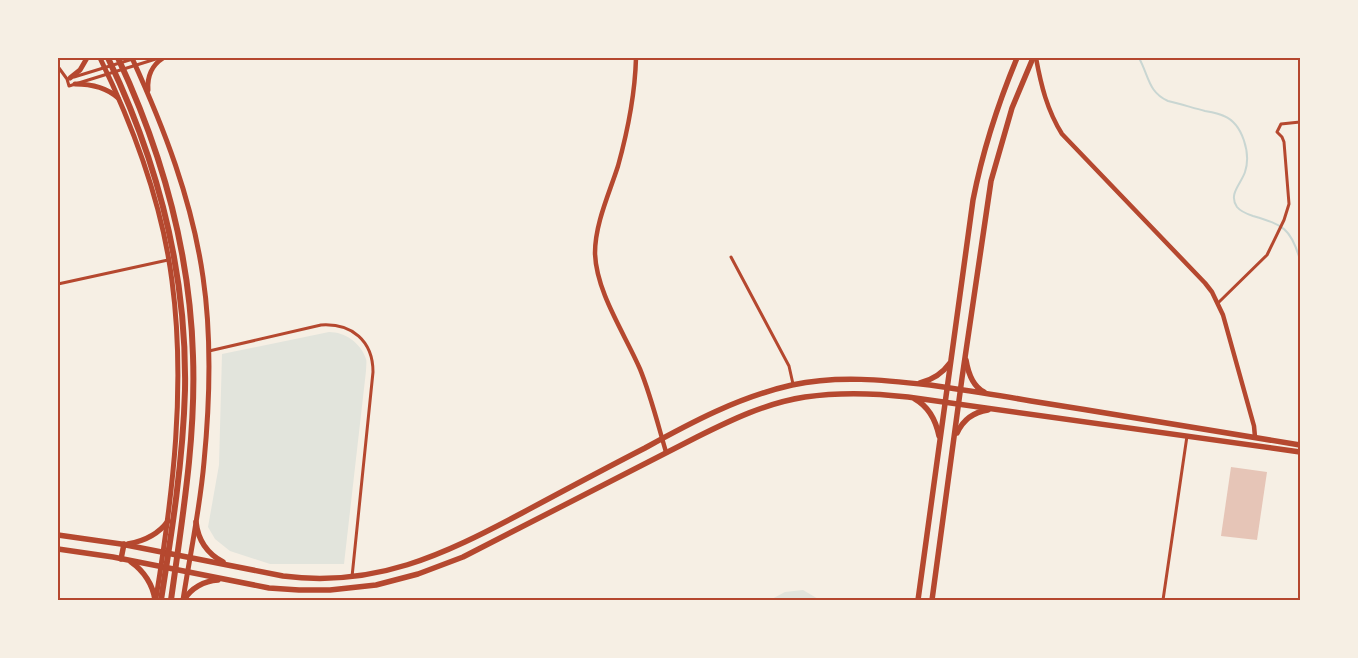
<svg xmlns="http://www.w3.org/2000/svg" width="1358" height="658" font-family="'Times New Roman',serif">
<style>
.green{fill:#e2e4dc}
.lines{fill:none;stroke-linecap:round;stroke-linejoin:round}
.stream{stroke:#c9d6d2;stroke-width:2}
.building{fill:#e6c5b7}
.minor{stroke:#b5482f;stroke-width:3}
.tertiary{stroke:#b5482f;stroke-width:4.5}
.secondary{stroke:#b5482f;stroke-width:5}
.primary{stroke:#b5482f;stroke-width:5.5}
.motorway{stroke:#b5482f;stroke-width:6}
.neatline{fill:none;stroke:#b5482f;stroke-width:2}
</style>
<rect width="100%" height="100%" fill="#f6efe4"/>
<!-- green -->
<g class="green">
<path d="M329,332C345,332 361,343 366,359C367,362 366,367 366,371L344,564H270L230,551L215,539L208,527L219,465L222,354Z"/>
<path d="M803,590L820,600H770L785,592Z"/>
</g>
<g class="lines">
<!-- stream -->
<path class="stream" d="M1139,58C1149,76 1148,92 1168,101C1181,104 1193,108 1205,111C1211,112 1218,113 1224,116C1243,124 1251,154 1245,172C1241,184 1228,194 1237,207C1241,212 1247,214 1253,216C1283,225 1291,228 1300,260"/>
</g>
<!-- building -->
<path class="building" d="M1231,467L1267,472L1257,540L1221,536Z"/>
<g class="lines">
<!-- minor -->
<g class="minor">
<path d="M58,69L59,68L67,79L69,86L159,58"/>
<path d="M74,77L136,58"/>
<path d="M731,257L789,366L793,384"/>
<path d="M58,284L168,260"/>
<path d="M1218,303L1267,255L1284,220L1289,204L1284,142L1282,137L1277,132L1281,124L1300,122"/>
<path d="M209,351L321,325C352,323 373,341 373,372L352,577"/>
<path d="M1163,600L1187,436"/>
</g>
<!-- tertiary -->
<g class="tertiary">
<path d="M636,58C635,94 628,130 618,166C609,194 595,224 595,253C596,292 625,334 640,369C651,396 658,425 666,452"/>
<path d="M1036,58C1041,85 1047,110 1062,134L1205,283L1212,292L1223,315L1254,426L1255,437"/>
</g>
<!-- secondary -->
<g class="secondary">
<path d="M100,58C134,128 162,202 172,281C186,386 173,493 156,598"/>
<path d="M132,58C164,128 192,200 203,277C212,338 210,400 204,462C200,509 190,554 183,600"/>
<path d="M70,78L80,70L87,58"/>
<path d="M75,84C91,84 106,87 118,98"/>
<path d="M148,90C147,77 152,65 163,58"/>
</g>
<!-- primary -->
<g class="primary">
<path d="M966,360C968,372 972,386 984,392"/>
<path d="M920,383C931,380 942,374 949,364"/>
<path d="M915,399C929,407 936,421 939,436"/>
<path d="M957,433C963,420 974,412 988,410"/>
<path d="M196,522C198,540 208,554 223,562"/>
<path d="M58,535L121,544L283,576C375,588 443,555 522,513C563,491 604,469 645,448C692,422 739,397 792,385C838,375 884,380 930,385C964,390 998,395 1031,401C1121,415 1211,431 1300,445"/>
<path d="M128,544C144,541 158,535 168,521"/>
<path d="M58,549L113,557L269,588L299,590H330L376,585L418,574L463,557L697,437C731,420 766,403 805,397C839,392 874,393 908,397L1300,452"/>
<path d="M121,559L124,544"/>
<path d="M131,562C144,571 153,585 155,600"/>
<path d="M184,600C191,588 204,581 218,580"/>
<path d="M918,600L973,200C983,149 997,106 1017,58"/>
<path d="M932,600L962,378L991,181L1012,108L1033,58"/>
</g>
<!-- motorway -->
<g class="motorway">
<path d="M108,58C158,162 187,274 185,390C183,461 172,531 161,600"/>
<path d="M118,58C162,152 190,251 193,356C196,438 182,520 171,600"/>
</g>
</g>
<!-- border -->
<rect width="1358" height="658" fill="none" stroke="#f6efe4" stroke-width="118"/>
<rect x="59" y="59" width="1240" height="540" class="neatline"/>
</svg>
